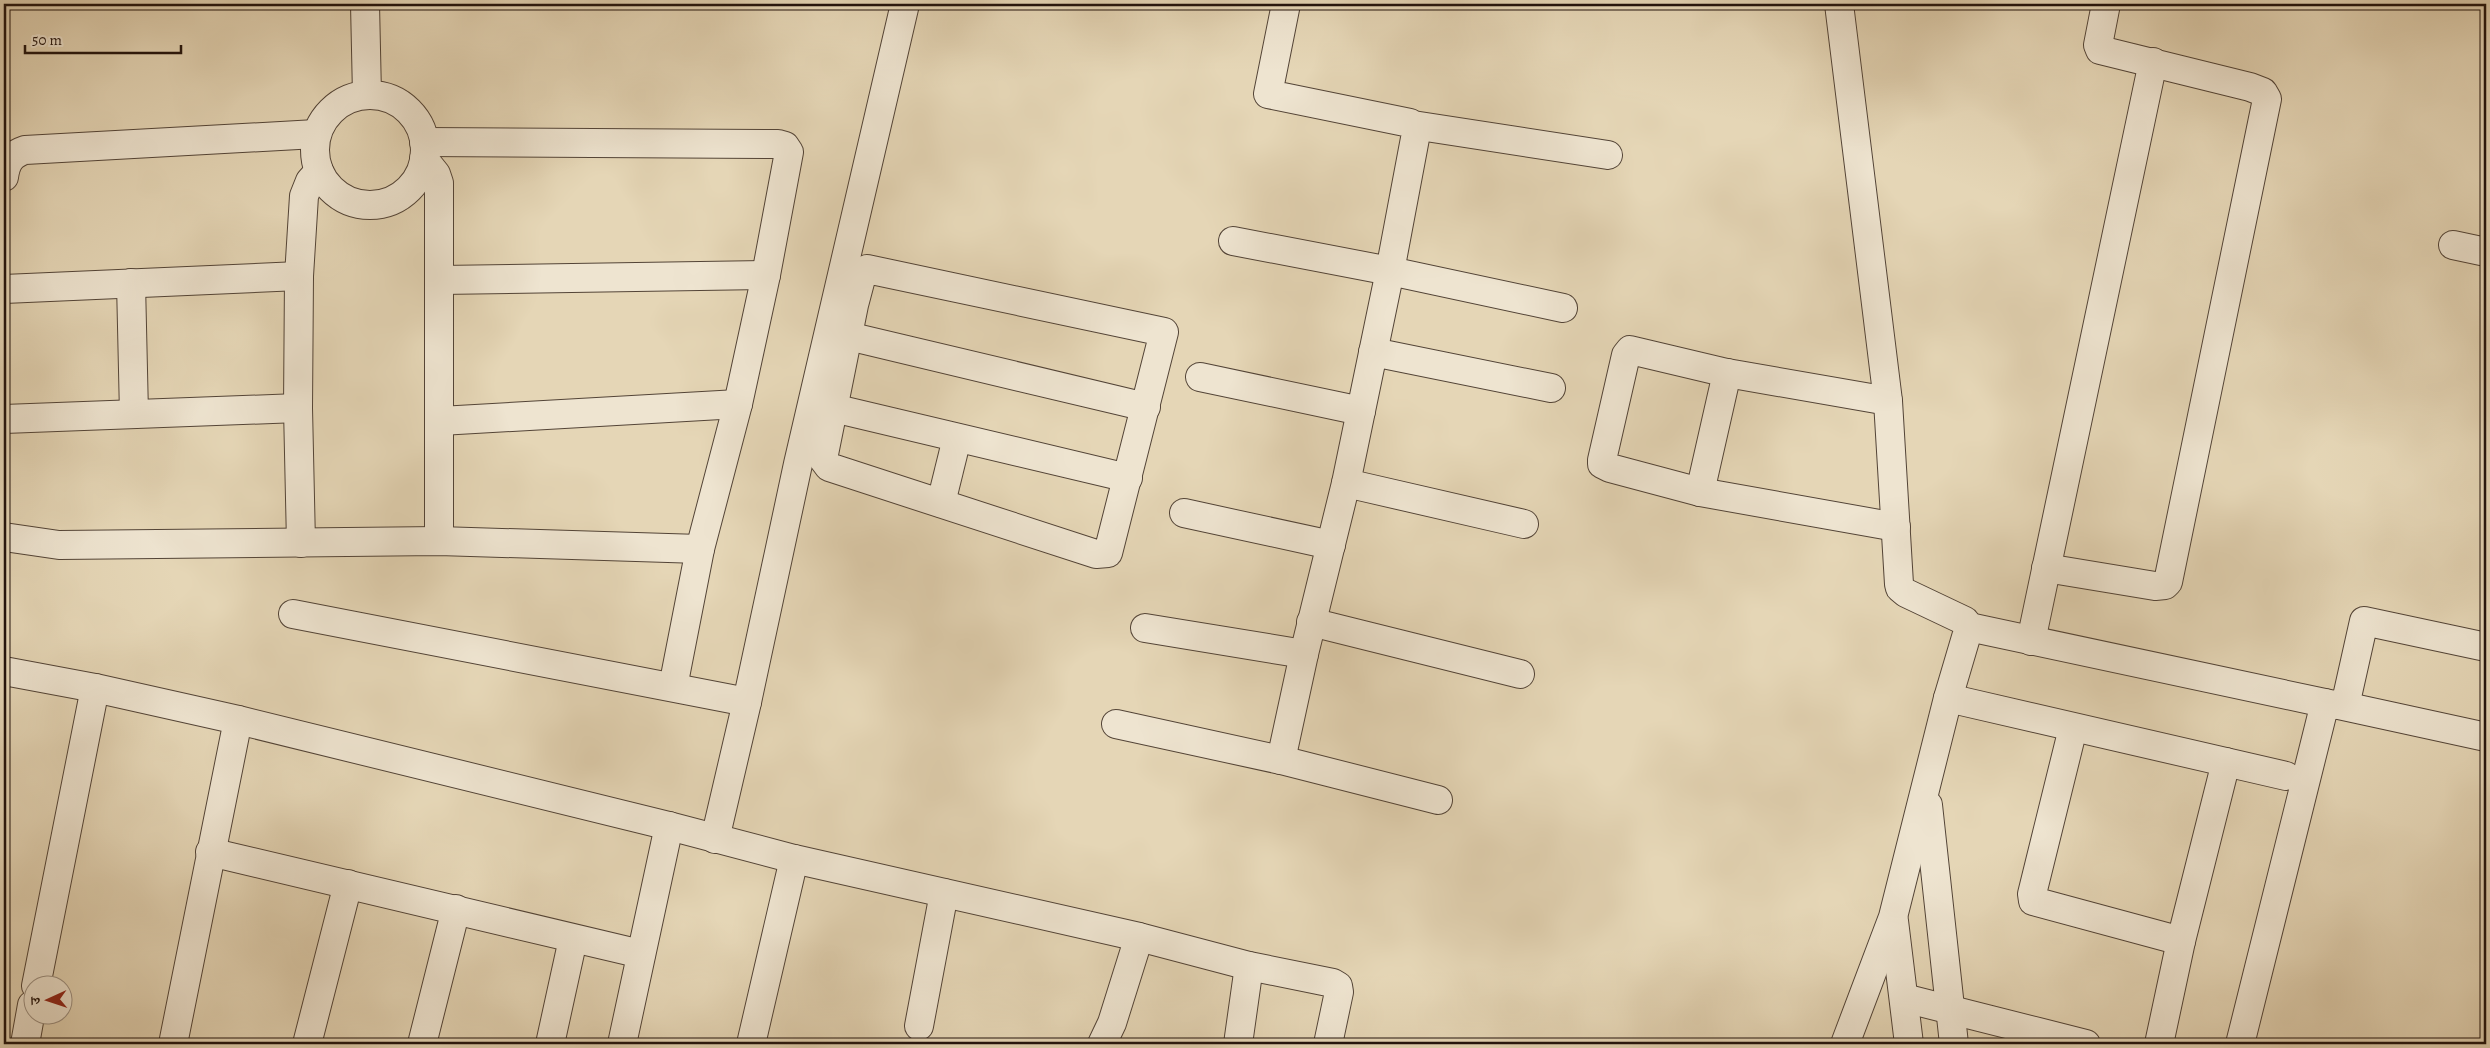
<svg xmlns="http://www.w3.org/2000/svg" width="2490" height="1048" font-family="Alegreya,'Noto Serif Devanagari',serif">
<style>
.lines{fill:none;stroke-linecap:round;stroke-linejoin:round}
.minor-casing{stroke:#534437;stroke-width:30}
.minor{stroke:#eee4d0;stroke-width:28}
</style>
<rect width="100%" height="100%" fill="#e5d6b6"/>
<filter id="stains"><feTurbulence type="fractalNoise" baseFrequency=".004" numOctaves="4"/><feColorMatrix values="0 0 0 0 .2 0 0 0 0 .09 0 0 0 0 .02 0 0 0 .5 -.17"/></filter>
<radialGradient id="worn" r=".72"><stop offset=".6" stop-color="#630" stop-opacity="0"/><stop offset="1" stop-color="#630" stop-opacity=".3"/></radialGradient>
<g class="lines">
<defs>
<g id="minor">
<path d="M365,4L367,95"/>
<path d="M1839,4L1888,401L1899,584L1900,588L1906,593L1965,621L1969,627L1948,698L1893,917L1845,1044"/>
<circle cx="370" cy="150" r="55"/>
<path d="M1413,125L1608,155"/>
<path d="M424,142L778,144L785,146L789,152L766,275L738,404L700,549L673,687"/>
<path d="M424,159L436,174L439,183V541"/>
<path d="M4,177C6,163 10,155 25,150L316,134"/>
<path d="M1233,241L1390,271L1563,308"/>
<path d="M2453,245L2486,252"/>
<path d="M867,269L1164,332L1108,553L1096,554L829,467L823,459L824,454L854,305L863,271Z"/>
<path d="M440,280L766,275"/>
<path d="M131,283L134,414"/>
<path d="M4,289L299,276"/>
<path d="M848,336L1146,407"/>
<path d="M1373,352L1551,388"/>
<path d="M1200,377L1361,411"/>
<path d="M1888,401L1727,373L1630,350L1626,355L1602,460V464L1610,468L1700,492L1896,527"/>
<path d="M833,408L1128,478"/>
<path d="M4,419L298,408"/>
<path d="M440,421L738,404"/>
<path d="M1346,483L1524,524"/>
<path d="M1700,492L1727,373"/>
<path d="M941,503L957,438"/>
<path d="M1184,513L1331,545"/>
<path d="M4,537L59,545L439,541L700,549"/>
<path d="M301,543L298,408L299,276L304,196L310,181L319,171"/>
<path d="M2046,568L2155,586L2165,585L2168,582L2267,99L2263,92L2250,87L2100,50L2098,45L2106,4"/>
<path d="M293,614L747,702"/>
<path d="M1311,622L1520,674"/>
<path d="M1969,627L2334,705L2346,701L2347,697L2364,621L2486,647"/>
<path d="M1145,628L1304,654"/>
<path d="M2031,641L2153,62"/>
<path d="M4,671L95,688L238,720L669,826L794,859L1139,937L1249,966L1333,983L1338,986L1339,992L1328,1044"/>
<path d="M1948,698L2286,776"/>
<path d="M2339,705L2486,737"/>
<path d="M1116,724L1281,760L1438,800"/>
<path d="M2073,728L2032,894L2033,901L2181,941"/>
<path d="M1281,760L1304,654L1346,483L1390,271L1416,133V128L1410,123L1268,94L1286,4"/>
<path d="M1928,805L1954,1044"/>
<path d="M715,839L747,702L798,464L905,4"/>
<path d="M210,852L641,954"/>
<path d="M1894,921L1909,1044"/>
<path d="M36,986L95,688"/>
<path d="M1904,998L2086,1044"/>
<path d="M919,1026L944,893"/>
<path d="M25,1044L32,1005"/>
<path d="M173,1044L238,720"/>
<path d="M307,1044L348,884"/>
<path d="M422,1044L456,909"/>
<path d="M550,1044L573,939"/>
<path d="M622,1044L669,826"/>
<path d="M751,1044L794,859"/>
<path d="M1102,1044L1112,1023L1139,937"/>
<path d="M1238,1044L1249,966"/>
<path d="M2159,1044L2181,941L2226,762"/>
<path d="M2240,1044L2325,703"/>
</g>
</defs>
<!-- minor casing -->
<use href="#minor" class="minor-casing"/>
<!-- minor -->
<use href="#minor" class="minor"/>
</g>
<!-- margin -->
<rect width="2490" height="1048" fill="none" stroke="#e5d6b6" stroke-width="20"/>
<rect x="5" y="5" width="2480" height="1038" fill="none" stroke="#22130d" stroke-width="2.5"/>
<rect x="10" y="10" width="2470" height="1028" fill="none" stroke="#22130d"/>
<!-- north arrow -->
<g transform="translate(48 1000) rotate(267)"><circle r="24" fill="#eee4d0" stroke="#9c9082"/>
<path d="M0-4L9 19L0 12L-9 19Z" fill="#8f2418"/>
<text y="-8" font-size="14" font-weight="bold" text-anchor="middle" fill="#22130d">उ</text>
</g>
<!-- scale -->
<path d="M25 45v8h156v-8" fill="none" stroke="#22130d" stroke-width="2.5"/>
<text x="32" y="45" font-size="15" fill="#22130d" stroke="#eee4d0" stroke-width="4" paint-order="stroke">50 m</text>
<rect width="100%" height="100%" filter="url(#stains)"/>
<rect width="100%" height="100%" fill="url(#worn)"/>
</svg>
